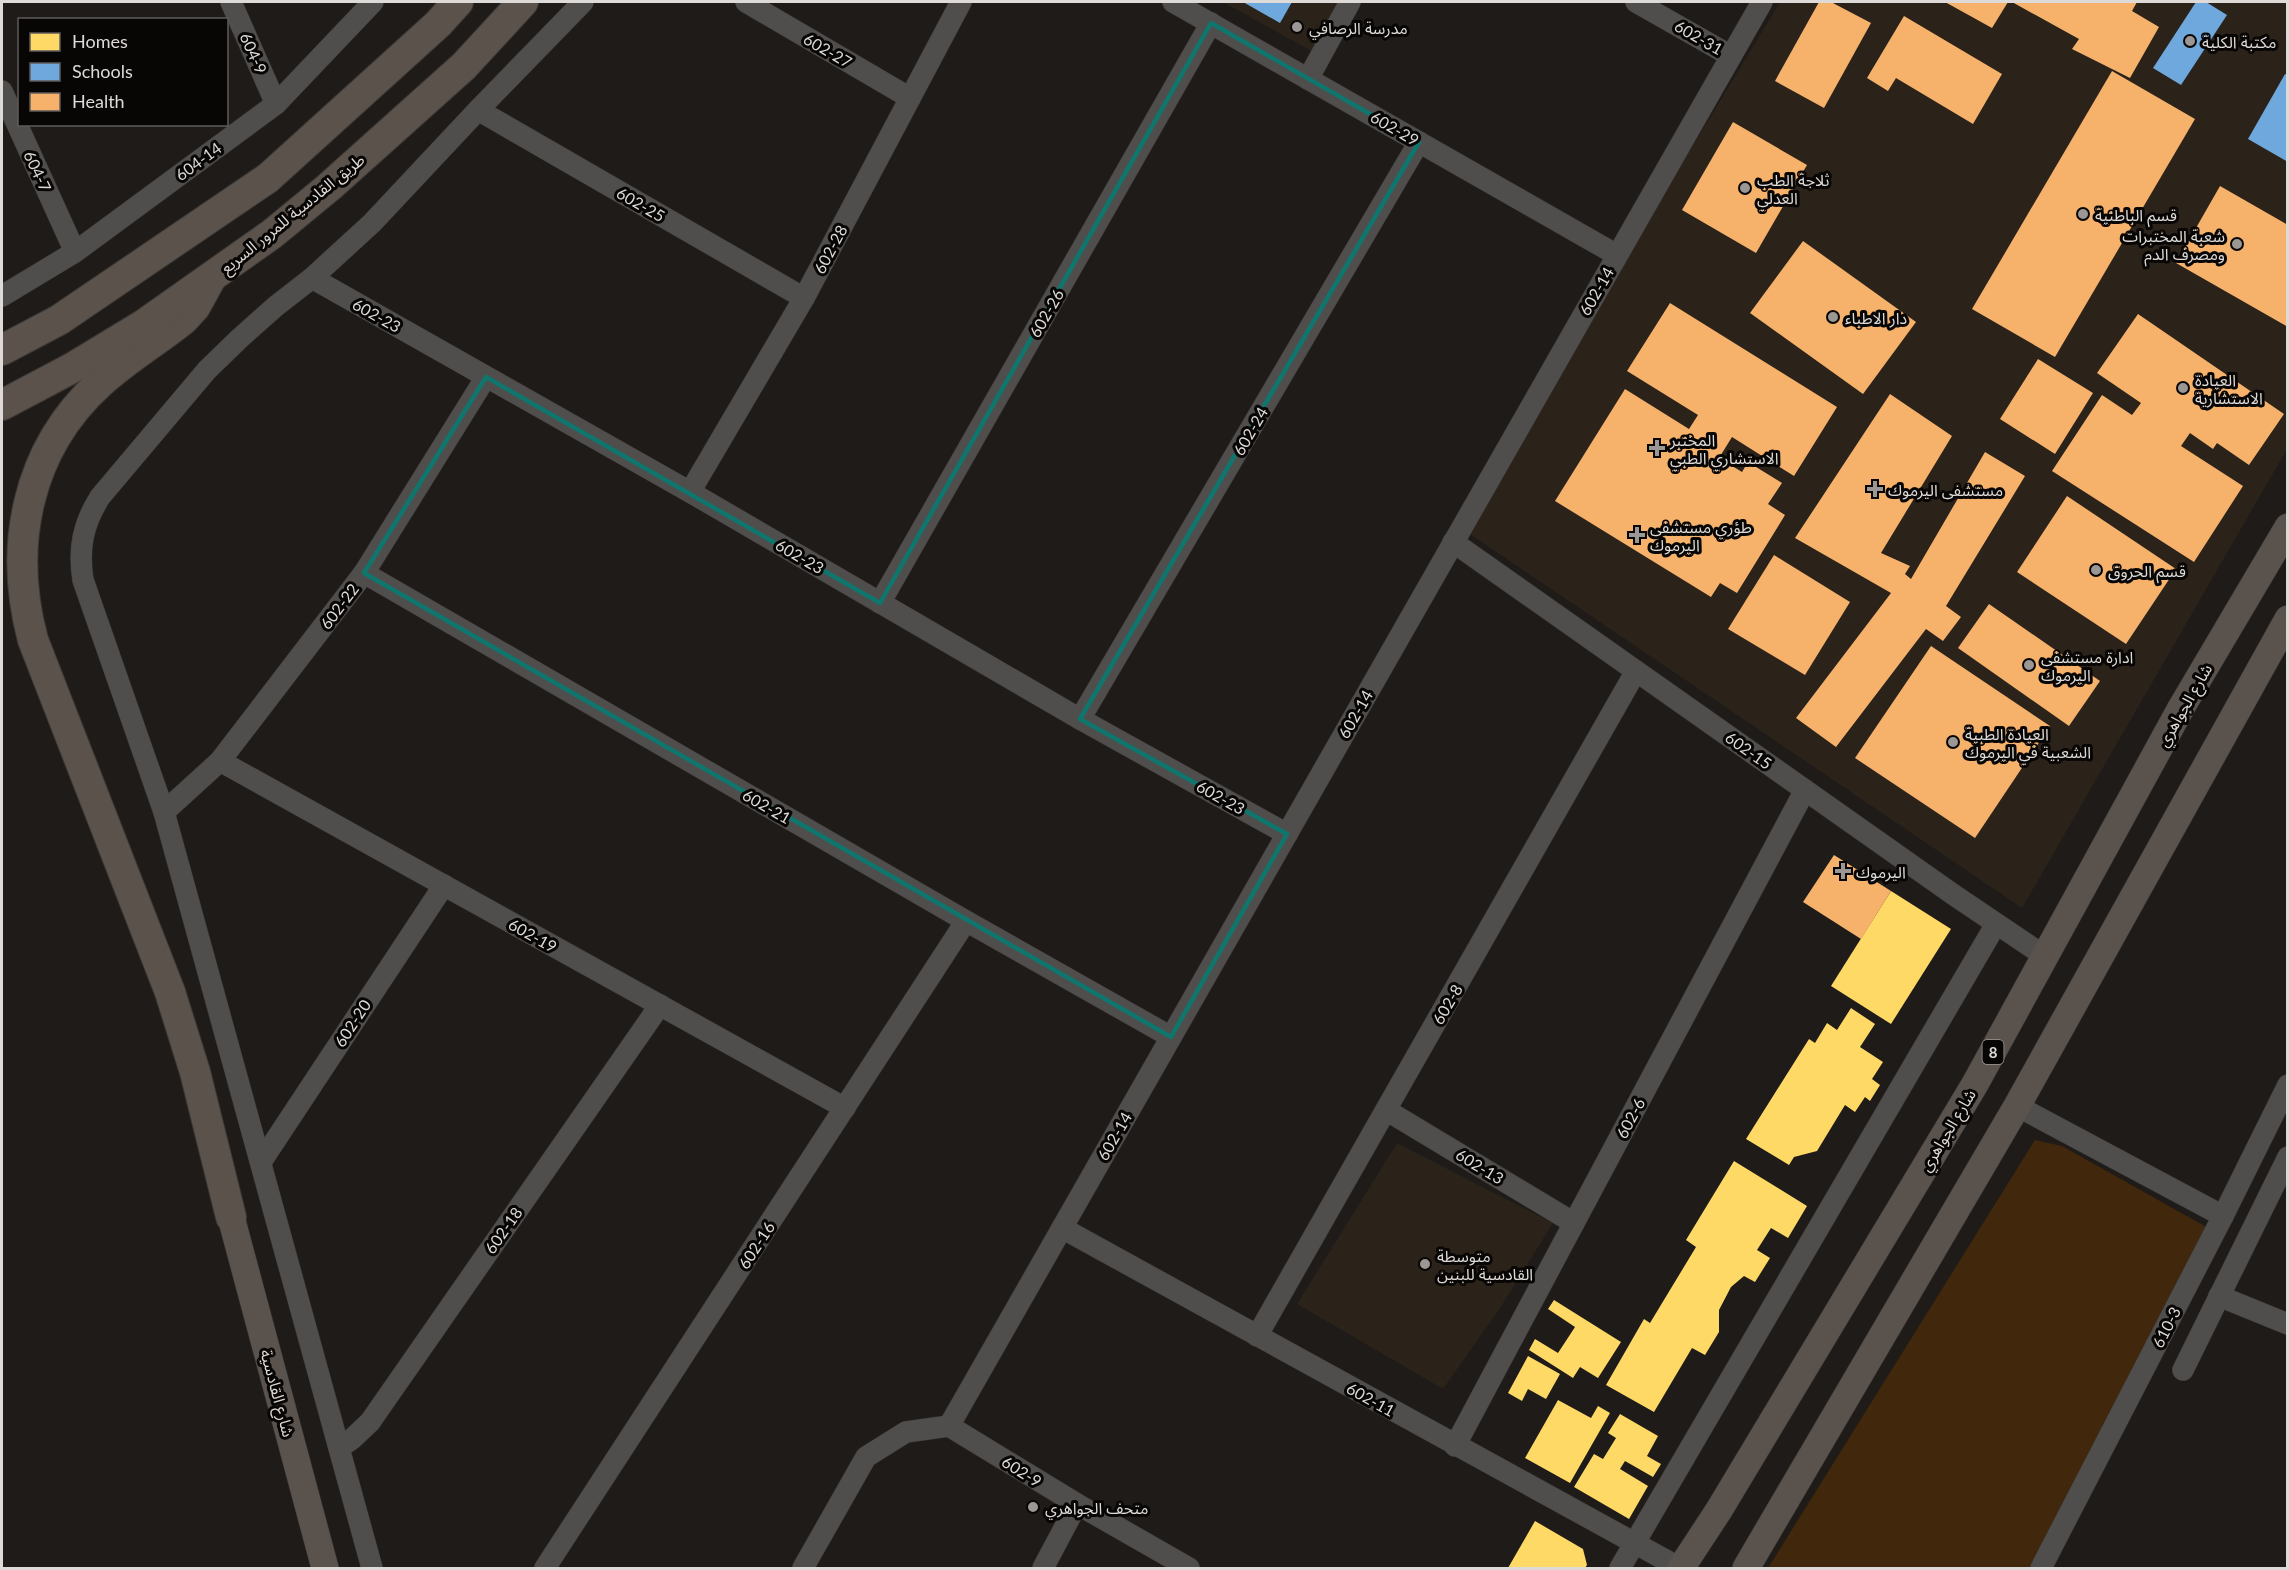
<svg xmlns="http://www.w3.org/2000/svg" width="2289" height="1570" font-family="Lato,'Noto Sans Arabic',sans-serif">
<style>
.built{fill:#2b221a}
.green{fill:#41270b}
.homes{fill:#ffd966}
.schools{fill:#6fa8dc}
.health{fill:#f6b26b}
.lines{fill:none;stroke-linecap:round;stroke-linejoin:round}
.minor-casing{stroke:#3b3836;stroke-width:22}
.major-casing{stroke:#3b3836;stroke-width:28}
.highway-casing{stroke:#3b3836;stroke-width:32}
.minor{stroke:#504e4c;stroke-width:21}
.major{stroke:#59524d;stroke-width:27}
.highway{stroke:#5a524b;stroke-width:30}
.marked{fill:none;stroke:#0f766e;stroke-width:4.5;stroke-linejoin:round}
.poi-dot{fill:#9b9794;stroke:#080605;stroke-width:2}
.labels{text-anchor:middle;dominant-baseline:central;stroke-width:6;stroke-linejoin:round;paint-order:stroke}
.shield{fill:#080605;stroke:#9e9a98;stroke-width:1.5}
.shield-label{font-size:15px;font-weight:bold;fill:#dedad7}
.poi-label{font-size:16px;fill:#dedad7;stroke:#080605;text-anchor:start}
.street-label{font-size:16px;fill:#dedad7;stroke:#080605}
</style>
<rect width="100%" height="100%" fill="#1e1b18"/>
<!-- built -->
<g class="built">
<path d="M1223,2H1341L1313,52Z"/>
<path d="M1780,2H2287V449L2022,908L1461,528Z"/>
<path d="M1397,1143L1553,1223L1499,1310L1443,1389L1297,1304Z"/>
</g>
<!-- green -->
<path class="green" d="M2035,1140L2062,1146L2210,1229L2029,1568H1768Z"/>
<!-- homes -->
<g class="homes">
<path d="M1891,891L1951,929L1891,1024L1831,986Z"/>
<path d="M1851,1008L1875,1024L1860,1047L1883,1062L1872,1079L1880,1085L1870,1101L1865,1097L1855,1112L1845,1105L1817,1151L1794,1157L1789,1165L1746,1139L1809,1039L1815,1043L1827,1023L1837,1030Z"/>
<path d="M1734,1161L1807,1206L1788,1238L1771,1228L1757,1250L1770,1258L1755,1282L1744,1276L1731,1287L1719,1310V1332L1705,1355L1692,1348L1654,1412L1606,1385L1644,1319L1650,1323L1696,1247L1686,1240Z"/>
<path d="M1554,1300L1621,1342L1598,1378L1580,1367L1573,1378L1529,1350L1535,1339L1558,1353L1575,1327L1548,1309Z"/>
<path d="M1528,1356L1560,1374L1546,1399L1528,1389L1522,1401L1508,1393Z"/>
<path d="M1558,1400L1591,1418L1598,1406L1610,1413L1570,1483L1525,1458Z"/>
<path d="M1620,1414L1658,1436L1647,1456L1661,1464L1653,1477L1625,1461L1620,1469L1648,1486L1629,1519L1574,1487L1594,1454L1603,1459L1616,1438L1608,1433Z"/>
<path d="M1535,1521L1583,1549L1587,1565L1585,1568H1508Z"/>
</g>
<!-- schools -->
<g class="schools">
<path d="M1243,2H1292L1280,23Z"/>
<path d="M2196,2H2206L2227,15L2181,85L2153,68Z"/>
<path d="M2285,74L2288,76V162L2248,139Z"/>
</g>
<!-- health -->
<g class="health">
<path d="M1819,2H1831L1871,23L1824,108L1775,81Z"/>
<path d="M1945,2H2008L1992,28Z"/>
<path d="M2012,2H2137L2132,11L2159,27L2130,78L2072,49L2079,39Z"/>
<path d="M1904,16L2002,74L1973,124L1896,78L1888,91L1867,78Z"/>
<path d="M2112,71L2195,119L2055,357L1972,309Z"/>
<path d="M1733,122L1807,165L1756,253L1682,210Z"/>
<path d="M2220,186L2288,225V327L2176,263Z"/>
<path d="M1803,241L1916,322L1863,394L1750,313Z"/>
<path d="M1670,303L1837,407L1794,476L1732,437L1719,458L1742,472L1748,462L1782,483L1768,504L1785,515L1737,593L1720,583L1711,597L1555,501L1625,389L1689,429L1698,415L1627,371Z"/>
<path d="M2138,314L2284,414L2249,465L2217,443L2213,449L2190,433L2181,446L2243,486L2194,562L2052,471L2102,395L2132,415L2141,403L2097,373Z"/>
<path d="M2038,359L2093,393L2055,454L2000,419Z"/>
<path d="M1890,394L1952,436L1881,553L1910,566L1905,574L1911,579L1985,452L2025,476L1946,606L1961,617L1943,641L1926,629L1836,747L1796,718L1891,593L1795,538Z"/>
<path d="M2067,496L2176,569L2126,644L2017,572Z"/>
<path d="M1774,555L1850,602L1805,675L1728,629Z"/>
<path d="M1989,604L2100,681L2069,726L1958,648Z"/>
<path d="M1931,646L2050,726L1975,838L1855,758Z"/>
<path d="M1834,855L1891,891L1861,939L1803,902Z"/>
</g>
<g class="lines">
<defs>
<g id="minor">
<path d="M231,2L276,104"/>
<path d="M746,2L910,98"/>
<path d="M1173,2L1617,255"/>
<path d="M1636,2L1731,56"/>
<path d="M1308,79L1350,2"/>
<path d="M2,91L75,252"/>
<path d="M478,110L804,298"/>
<path d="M312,278L690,492L1080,719L1287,834"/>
<path d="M2,296L75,252L276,104L373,2"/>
<path d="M690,492L804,298L961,2"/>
<path d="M1453,542L1954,895L2046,957"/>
<path d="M364,573L966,921L1171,1037"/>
<path d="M880,603L1211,23"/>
<path d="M1080,719L1419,142"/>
<path d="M220,761L845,1108"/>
<path d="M164,812L220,761L364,573L486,377"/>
<path d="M2017,1106L2223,1216"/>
<path d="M1386,1110L1574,1223"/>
<path d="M261,1162L444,885"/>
<path d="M1062,1228L1680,1568"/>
<path d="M2219,1296L2288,1324"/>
<path d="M1257,1336L1636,671"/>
<path d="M2183,1370L2288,1157"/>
<path d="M949,1426L1762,2"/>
<path d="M949,1426L1077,1504L1189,1568"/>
<path d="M1455,1446L1805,790"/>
<path d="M339,1448L352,1439L370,1422L660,1005"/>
<path d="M372,1568L164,812L83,580C78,548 83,524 100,497L207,370L240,338L276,306L312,278L372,223L478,110L583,2"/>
<path d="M545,1568L966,921"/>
<path d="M803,1568L866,1457L906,1432L949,1426"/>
<path d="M1043,1568L1077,1504"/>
<path d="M1620,1568L1996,924"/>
<path d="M2041,1568L2223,1216L2288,1085"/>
</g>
<g id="major">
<path d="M231,1217L325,1568"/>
<path d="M1681,1568L1719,1510L1975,1084L2181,708L2288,527"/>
<path d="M1746,1568L2017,1106L2288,619"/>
</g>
<g id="highway">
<path d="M211,278L195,307L184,319C157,341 126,359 100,383C26,450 8,547 33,640L170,992L195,1072L231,1217"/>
<path d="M2,350L59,320L268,178L438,24L458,2"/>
<path d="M2,405L72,368L143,325L272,234L329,187L464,66L523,2"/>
</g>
</defs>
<!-- minor casing -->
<use href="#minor" class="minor-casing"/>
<!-- major casing -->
<use href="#major" class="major-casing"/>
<!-- highway casing -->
<use href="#highway" class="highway-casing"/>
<!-- minor -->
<use href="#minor" class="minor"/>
<!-- major -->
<use href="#major" class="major"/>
<!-- highway -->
<use href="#highway" class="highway"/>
</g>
<!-- marked area -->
<path class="marked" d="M1211,23L1419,142L1080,719L1287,834L1171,1037L364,573L486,377L880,603Z"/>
<!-- markers -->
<g class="poi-dot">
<circle cx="1297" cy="27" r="6"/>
<circle cx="2190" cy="41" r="6"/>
<circle cx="1745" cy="188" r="6"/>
<circle cx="2083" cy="214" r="6"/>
<circle cx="2237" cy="244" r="6"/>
<circle cx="1833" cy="317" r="6"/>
<circle cx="2183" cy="388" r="6"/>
<path d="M1654 439h6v6h6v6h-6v6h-6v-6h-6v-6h6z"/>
<path d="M1872 480h6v6h6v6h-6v6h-6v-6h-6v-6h6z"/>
<path d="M1634 526h6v6h6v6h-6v6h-6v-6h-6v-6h6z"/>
<circle cx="2096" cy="570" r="6"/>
<circle cx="2029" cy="665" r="6"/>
<circle cx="1953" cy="742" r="6"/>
<path d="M1840 862h6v6h6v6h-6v6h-6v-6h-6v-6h6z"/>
<circle cx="1425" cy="1264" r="6"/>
<circle cx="1033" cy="1507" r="6"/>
</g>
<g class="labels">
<!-- shield labels -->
<rect class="shield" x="1982.5" y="1040" width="21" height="24" rx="4.5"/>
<g class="shield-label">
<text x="1993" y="1052">8</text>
</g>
<!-- poi labels -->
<g class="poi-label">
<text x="1309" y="27">مدرسة الرصافي</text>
<text x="2202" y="41">مكتبة الكلية</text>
<text x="1757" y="179">ثلاجة الطب<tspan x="1757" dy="18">العدلي</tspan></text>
<text x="2095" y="214">قسم الباطنية</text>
<text x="2225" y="235" text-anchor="end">شعبة المختبرات<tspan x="2225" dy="18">ومصرف الدم</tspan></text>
<text x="1845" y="317">دار الاطباء</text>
<text x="2195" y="379">العيادة<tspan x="2195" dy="18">الاستشارية</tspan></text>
<text x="1670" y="439">المختبر<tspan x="1670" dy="18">الاستشاري الطبي</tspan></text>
<text x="1888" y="489">مستشفى اليرموك</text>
<text x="1650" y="526">طؤري مستشفى<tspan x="1650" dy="18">اليرموك</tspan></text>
<text x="2108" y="570">قسم الحروق</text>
<text x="2041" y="656">ادارة مستشفى<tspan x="2041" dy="18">اليرموك</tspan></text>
<text x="1965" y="733">العيادة الطبية<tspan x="1965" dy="18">الشعبية في اليرموك</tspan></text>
<text x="1856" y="871">اليرموك</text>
<text x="1437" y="1255">متوسطة<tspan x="1437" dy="18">القادسية للبنين</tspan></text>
<text x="1045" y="1507">متحف الجواهري</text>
</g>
<!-- street labels -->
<g class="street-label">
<text transform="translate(1699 37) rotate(30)">602-31</text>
<text transform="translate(828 50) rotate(30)">602-27</text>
<text transform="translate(254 53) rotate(66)">604-9</text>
<text transform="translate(1395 128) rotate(30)">602-29</text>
<text transform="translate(198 161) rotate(-36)">604-14</text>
<text transform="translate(38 171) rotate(65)">604-7</text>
<text transform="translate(641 204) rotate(30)">602-25</text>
<text transform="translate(292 213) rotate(-39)">طريق القادسية للمرور السريع</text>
<text transform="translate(830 249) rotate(-62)">602-28</text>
<text transform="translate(1596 291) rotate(-60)">602-14</text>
<text transform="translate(1046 313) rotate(-60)">602-26</text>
<text transform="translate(377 315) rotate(29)">602-23</text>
<text transform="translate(1250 431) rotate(-60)">602-24</text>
<text transform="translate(800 556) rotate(30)">602-23</text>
<text transform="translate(339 606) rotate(-53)">602-22</text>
<text transform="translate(2184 705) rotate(-60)">شارع الجواهري</text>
<text transform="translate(1355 714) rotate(-60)">602-14</text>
<text transform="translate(1749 750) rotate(35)">602-15</text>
<text transform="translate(1221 797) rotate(29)">602-23</text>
<text transform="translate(767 806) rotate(30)">602-21</text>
<text transform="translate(533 935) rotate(29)">602-19</text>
<text transform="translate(1447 1004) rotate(-60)">602-8</text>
<text transform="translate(352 1023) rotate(-57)">602-20</text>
<text transform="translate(1630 1118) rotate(-62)">602-6</text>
<text transform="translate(1947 1130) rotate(-59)">شارع الجواهري</text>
<text transform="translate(1114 1136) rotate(-60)">602-14</text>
<text transform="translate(1480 1166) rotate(31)">602-13</text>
<text transform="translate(503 1230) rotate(-55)">602-18</text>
<text transform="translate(756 1245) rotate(-57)">602-16</text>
<text transform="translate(2166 1327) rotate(-63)">610-3</text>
<text transform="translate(278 1393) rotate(75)">شارع القادسية</text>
<text transform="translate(1371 1399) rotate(29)">602-11</text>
<text transform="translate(1022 1471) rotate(32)">602-9</text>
</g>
</g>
<!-- border -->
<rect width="2289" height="1570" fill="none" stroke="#dedad7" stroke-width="6"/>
<!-- legend -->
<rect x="18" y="18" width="210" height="108" fill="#080605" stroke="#5e5b59" stroke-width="1.5"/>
<rect x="30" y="33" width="30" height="18" fill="#ffd966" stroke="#5e5b59" stroke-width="1.5"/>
<text x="72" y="48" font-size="18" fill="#dedad7">Homes</text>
<rect x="30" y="63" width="30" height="18" fill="#6fa8dc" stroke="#5e5b59" stroke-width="1.5"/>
<text x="72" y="78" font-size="18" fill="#dedad7">Schools</text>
<rect x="30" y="93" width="30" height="18" fill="#f6b26b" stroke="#5e5b59" stroke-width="1.5"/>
<text x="72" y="108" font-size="18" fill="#dedad7">Health</text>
</svg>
